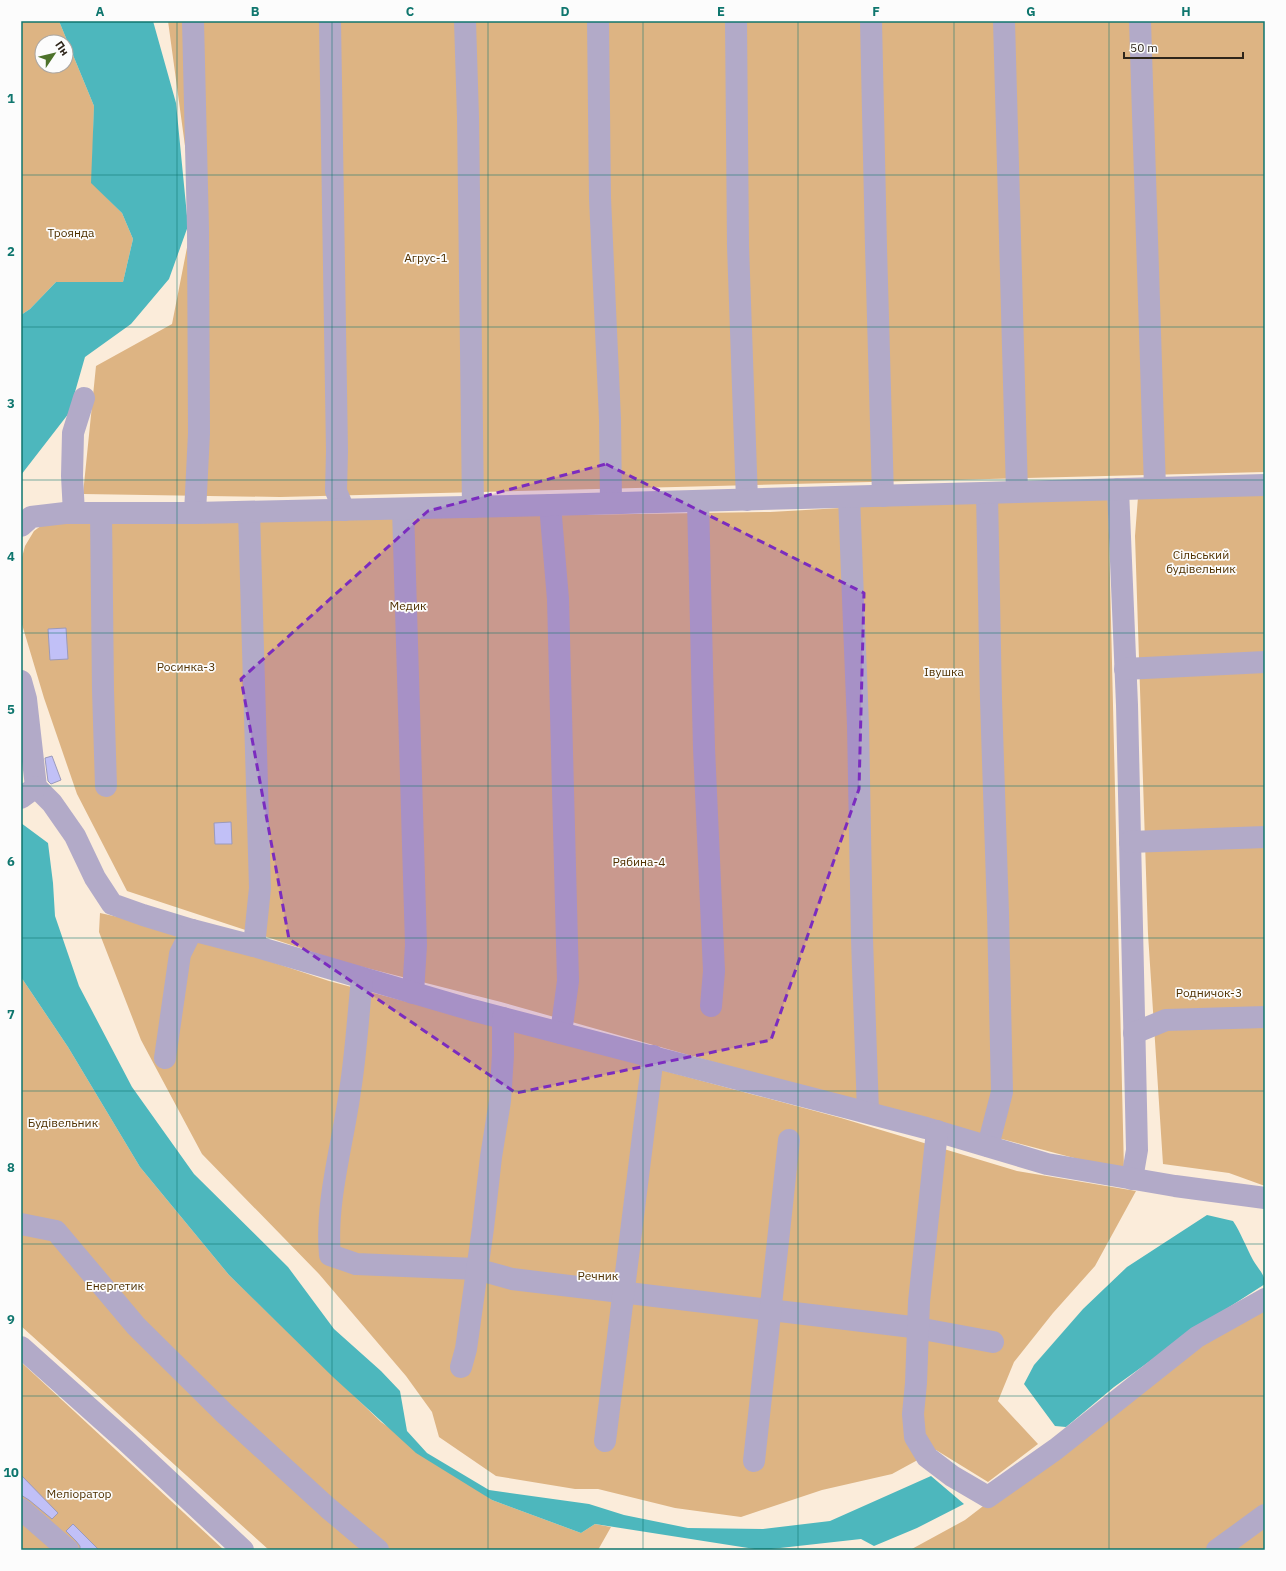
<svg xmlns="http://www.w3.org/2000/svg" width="1286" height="1571" font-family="'IBM Plex Sans',sans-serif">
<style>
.green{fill:#ddb483;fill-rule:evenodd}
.water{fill:#4db7bd}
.building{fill:#c1c0f7;stroke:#9b9abb}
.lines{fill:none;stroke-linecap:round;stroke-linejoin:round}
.minor{stroke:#b2aac8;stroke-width:22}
.marked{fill:#7b2cbf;fill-opacity:0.2;stroke:#7b2cbf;stroke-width:3;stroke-dasharray:8 5;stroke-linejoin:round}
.grid{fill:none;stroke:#0f766e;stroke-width:1;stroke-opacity:0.55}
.labels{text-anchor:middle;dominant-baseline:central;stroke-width:3.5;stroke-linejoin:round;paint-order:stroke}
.park-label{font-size:12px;fill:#503100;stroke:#fcfcfc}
.neatline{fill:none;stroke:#0f766e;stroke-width:1.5}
.grid-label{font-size:13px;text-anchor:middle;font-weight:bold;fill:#0f766e}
</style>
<rect width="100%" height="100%" fill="#fbecda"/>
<!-- green -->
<g class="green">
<path d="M21,21H59L94,106L92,183L122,213L133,239L123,282H56L30,309L21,315ZM42,42H66V66H42Z"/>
<path d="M168,21H1265V472L280,497L83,494L96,366L172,324L194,212Z"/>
<path d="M1108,493L1124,1171L791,1084L501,1002L343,962L127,891L77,794L44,698L21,621V561L25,546L34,531L45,523L770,512Z"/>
<path d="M1265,493V1186L1229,1173L1163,1164L1148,934L1135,536L1138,497Z"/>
<path d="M100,913L173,929L329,981L841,1118L1017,1171L1136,1191L1095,1266L1053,1313L1014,1362L998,1401L1038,1444L988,1482L936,1450L892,1474L822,1490L741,1517L675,1508L598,1489H575L496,1476L439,1437L432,1412L406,1376L319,1274L202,1154L141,1040L99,932Z"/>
<path d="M21,977L68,1047L140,1167L229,1275L381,1422L492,1500L581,1533L595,1524L611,1527L598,1550H269L21,1326Z"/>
<path d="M1265,1302V1550H910L965,1520L1201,1339Z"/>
<path d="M21,1362L224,1550H21Z"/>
</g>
<!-- water -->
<g class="water">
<path d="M59,21H153L176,103L188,226L169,279L131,324L85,357L69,413L21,475V315L30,309L56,282H123L133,239L122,213L91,183L94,106Z"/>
<path d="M21,823L48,843L53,883L55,916L79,986L132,1087L194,1174L288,1267L334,1329L381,1371L400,1391L407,1431L427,1453L489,1490L589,1504L624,1515L688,1528L763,1529L830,1521L931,1476L964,1504L917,1528L874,1546L861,1539L761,1550L595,1524L581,1533L492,1500L416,1453L333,1377L229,1275L140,1167L68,1047L21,977Z"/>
<path d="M1207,1215L1233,1221C1241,1233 1246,1247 1253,1260C1258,1269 1265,1274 1265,1284L1189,1333L1114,1387L1066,1427L1055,1426L1024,1384L1034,1365L1083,1309L1127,1267Z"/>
</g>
<!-- building -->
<g class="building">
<path d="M66,628L68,659L50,660L48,629Z"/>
<path d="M52,756L61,780L51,784L48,781L45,758Z"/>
<path d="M231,822L232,844H215L214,823Z"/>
<path d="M21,1475L58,1513L52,1519L29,1500L21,1495Z"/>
<path d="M73,1524L99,1550H80V1546L76,1541L66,1531Z"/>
</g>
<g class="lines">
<!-- minor -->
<g class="minor">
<path d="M193,21L198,229L199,433L195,513"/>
<path d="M330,21L337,451L336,491L344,510"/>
<path d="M465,21L468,117L473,507"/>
<path d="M598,21L600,198L610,419L611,503"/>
<path d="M736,21L738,246L747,500"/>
<path d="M871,21L876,247L883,496"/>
<path d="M1004,21L1017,492"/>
<path d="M1140,21C1144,177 1151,332 1155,488"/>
<path d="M1118,489L1127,705L1137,1150L1132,1179"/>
<path d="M987,493L991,700L998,913L1002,1092L988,1146"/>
<path d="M849,497L858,725L862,939L868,1112"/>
<path d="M698,501L704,748L714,971L711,1006"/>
<path d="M550,505L558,599L568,981L561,1033"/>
<path d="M403,509L416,945L413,993"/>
<path d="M249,512L260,888L254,946"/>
<path d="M74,513L72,476L73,433L84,398"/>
<path d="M101,513L103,690L106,786"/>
<path d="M21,526L31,517L65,513H195L550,505L1265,485"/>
<path d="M1125,669L1265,662"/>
<path d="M21,681L26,699L36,787L52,803L75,836L95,878L112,904L143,915L192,930L254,946L472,1010L926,1128L1047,1164L1175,1186L1265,1198"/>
<path d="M21,798L36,787"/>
<path d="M1130,842L1265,837"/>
<path d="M362,979C358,1016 356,1054 350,1091C343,1143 325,1203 330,1255L356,1264L476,1269L512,1279L912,1327L993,1342"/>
<path d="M1134,1033L1166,1020L1265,1017"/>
<path d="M165,1058L180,954L192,930"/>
<path d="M937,1131L919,1302L916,1383L913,1414L915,1437L927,1457L952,1476L988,1497L1056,1449L1197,1337L1265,1299"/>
<path d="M21,1224L56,1231L136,1326L224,1413L328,1508L378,1550"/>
<path d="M21,1347L125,1440L243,1550"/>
<path d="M461,1367L466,1349L483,1228L491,1157L500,1101L503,1055V1018"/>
<path d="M605,1441L653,1056"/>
<path d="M754,1461L789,1140"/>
<path d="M21,1509L68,1550"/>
<path d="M1217,1550L1265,1515"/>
</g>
</g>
<!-- marked area -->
<path class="marked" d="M606,464L864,593L859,789L771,1040L516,1093L289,939L241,679L428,511Z"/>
<!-- grid -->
<path class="grid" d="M177,21V1550M332,21V1550M488,21V1550M643,21V1550M798,21V1550M954,21V1550M1109,21V1550M21,175H1265M21,327H1265M21,480H1265M21,633H1265M21,786H1265M21,938H1265M21,1091H1265M21,1244H1265M21,1396H1265"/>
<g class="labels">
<!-- park labels -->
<g class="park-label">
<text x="71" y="232">Троянда</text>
<text x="426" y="257">Агрус-1</text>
<text x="1201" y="554">Сільський<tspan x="1201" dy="14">будівельник</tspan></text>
<text x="408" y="605">Медик</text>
<text x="186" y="666">Росинка-3</text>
<text x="944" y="671">Івушка</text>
<text x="639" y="861">Рябина-4</text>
<text x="1209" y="992">Родничок-3</text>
<text x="63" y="1122">Будівельник</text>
<text x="598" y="1275">Речник</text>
<text x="115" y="1285">Енергетик</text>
<text x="79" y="1493">Меліоратор</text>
</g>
</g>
<!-- border -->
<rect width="1286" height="1571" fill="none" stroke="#fcfcfc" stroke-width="44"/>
<!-- north arrow -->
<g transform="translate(54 54) rotate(55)"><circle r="19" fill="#fcfcfc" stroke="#aaa6a2"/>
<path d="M0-3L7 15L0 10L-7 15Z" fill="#4d722b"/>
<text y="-6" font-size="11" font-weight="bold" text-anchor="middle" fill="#2e251a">Пн</text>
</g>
<!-- scale -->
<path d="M1124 52v6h119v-6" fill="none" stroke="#2e251a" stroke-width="2"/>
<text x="1130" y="52" font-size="12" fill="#2e251a" stroke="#fcfcfc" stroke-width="3" paint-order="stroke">50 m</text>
<rect x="22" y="22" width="1242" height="1527" class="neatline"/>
<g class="grid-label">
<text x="100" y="16">A</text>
<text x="255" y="16">B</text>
<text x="410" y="16">C</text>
<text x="565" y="16">D</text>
<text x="721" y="16">E</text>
<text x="876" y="16">F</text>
<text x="1031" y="16">G</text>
<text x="1186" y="16">H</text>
<text x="11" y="103">1</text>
<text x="11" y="256">2</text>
<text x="11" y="408">3</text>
<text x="11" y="561">4</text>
<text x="11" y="714">5</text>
<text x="11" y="866">6</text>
<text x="11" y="1019">7</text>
<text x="11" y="1172">8</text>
<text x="11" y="1324">9</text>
<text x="11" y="1477">10</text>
</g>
</svg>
